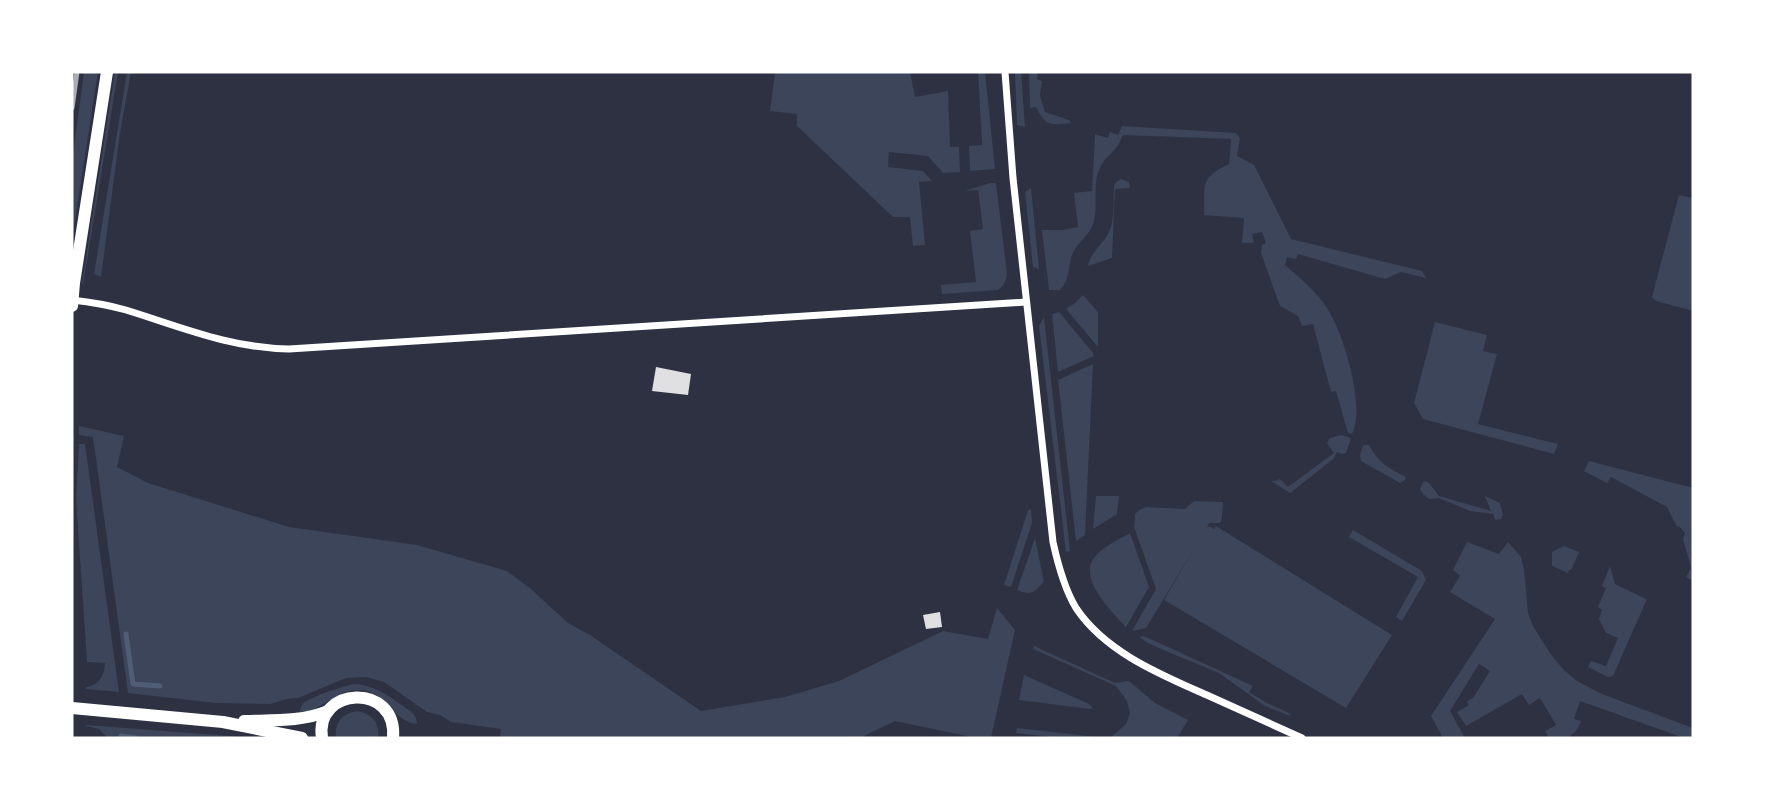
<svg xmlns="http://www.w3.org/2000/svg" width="1765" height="810" font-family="'Varela Round',sans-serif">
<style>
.green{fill:#3c4559}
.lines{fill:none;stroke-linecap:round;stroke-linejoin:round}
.stream{stroke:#4f5d75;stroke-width:5}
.building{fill:#e0e0e3}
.minor{stroke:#fff;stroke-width:7}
.tertiary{stroke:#fff;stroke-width:12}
.rail{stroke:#abadb3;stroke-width:5}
</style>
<rect width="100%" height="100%" fill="#2d3142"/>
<!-- green -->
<g class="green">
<path d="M84,72H98L72,240V161Z"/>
<path d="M115,72H118L83,285L82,284Z"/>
<path d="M127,72H131L120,133L101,277L94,274Z"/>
<path d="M775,72H910L915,97L948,91L950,147H959L960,172L943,173L928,156L889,152L888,167L923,171L932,181L919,182L925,245L913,246L910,217H893L797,126V114L770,111Z"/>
<path d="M978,72H985L995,169L970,171L969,146L982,145Z"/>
<path d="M1015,72H1021L1025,127L1017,125Z"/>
<path d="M1029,72H1038L1037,79L1042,81L1040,96L1045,112L1069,120L1071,123C1052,125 1045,127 1036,107L1030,108Z"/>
<path d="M1122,126L1236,133L1240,138L1237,156L1254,165L1291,239L1422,271L1426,278L1401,272L1385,279L1298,254L1296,259L1287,257L1285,265C1300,278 1316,291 1327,308C1343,332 1359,389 1356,418C1356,423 1354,429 1352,434L1348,433L1336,391L1331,392L1313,324L1302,326L1298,316L1280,306L1261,253L1262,245L1266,243L1262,232L1252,234L1254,243H1242L1244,218L1204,215C1205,185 1199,178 1229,164L1231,139L1123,135C1121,139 1119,145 1115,149C1109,156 1102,161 1099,170C1092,187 1099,207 1093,224C1090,235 1077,242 1072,255C1068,267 1070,280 1060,290H1049L1042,230H1062L1078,227L1074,193L1092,191L1095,134L1108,138L1110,132L1118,135Z"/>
<path d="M1121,179L1129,182L1130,188L1115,189L1112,258L1088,266C1090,252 1103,245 1109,232C1115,219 1113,201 1114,187L1115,183Z"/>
<path d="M990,183H996L1007,274C1006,281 1004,286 998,290L942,294L941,285L976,282L970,231L983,229L978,190L965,191Z"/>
<path d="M1031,188L1039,269L1033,267L1025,192Z"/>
<path d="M1693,194V311L1656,301L1652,297L1679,195L1692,198Z"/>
<path d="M1083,295L1098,312V347L1066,309L1075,303Z"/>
<path d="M1059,312L1093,353L1094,356L1058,372L1052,314Z"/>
<path d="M1044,317L1070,551L1066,552L1039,326Z"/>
<path d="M1435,322L1487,335L1483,351L1497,354L1478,424L1558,444L1554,454L1423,419L1414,403Z"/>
<path d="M1093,364L1085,535L1076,541L1058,380Z"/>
<path d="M79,426L124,436L117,467L148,483L289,527L417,545L507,571L531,589L568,623L590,635L701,711L785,697L839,681L943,631L988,639L997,608L1015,630L991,738H976L895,721L860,738H500L501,729L451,722L440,715L427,712L384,682L366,677L346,678L298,698L287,699L270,704L215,703L128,693L93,437L79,435Z"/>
<path d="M1341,435L1351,438L1346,453L1342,454L1337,452L1333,459L1290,493L1271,481H1275L1280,479L1288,487L1334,453L1327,443L1330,438Z"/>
<path d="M79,444H85L119,692L86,689V687C99,685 104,677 105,663L87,662L76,499Z"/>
<path d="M1363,445H1369C1378,462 1389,469 1406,477L1405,480L1400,483L1361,461L1360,455Z"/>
<path d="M1589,461L1693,488V581L1686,577L1691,568L1683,539L1685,533L1679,526L1677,527L1667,507L1611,477L1607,483L1584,471Z"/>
<path d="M1426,481L1429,483L1439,496L1491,511L1485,496L1500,503L1503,515L1501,519L1495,520L1493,514L1470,511L1439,498L1429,499L1423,494L1420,489L1423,482Z"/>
<path d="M1096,496H1119L1117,514L1093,529Z"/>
<path d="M1194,501L1223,502L1222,518L1220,523H1209L1207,528L1209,526L1214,529L1216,526L1392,635L1346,708L1164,600L1194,549L1146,628L1132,631L1156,589L1134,527L1135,514L1139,510L1146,507L1185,509Z"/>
<path d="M1031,509L1032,523L1011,587L1004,585L1028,510Z"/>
<path d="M1353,530L1422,571L1426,580L1402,621L1396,617L1418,577L1349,537Z"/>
<path d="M1130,533L1149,587L1126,627C1113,613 1078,579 1094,558C1102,547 1118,540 1130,533Z"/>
<path d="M1035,538L1044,582C1033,593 1032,596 1017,590Z"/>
<path d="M1467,542L1499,554L1508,542L1521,557L1524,569L1528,613L1533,626L1552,656L1564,670L1577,681L1602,694L1693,728V738H1684L1580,701L1574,719L1581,721L1577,730L1568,738H1549L1545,731L1556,725L1540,698L1529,705L1522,694L1466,726L1457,712L1469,705L1467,701L1473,698L1490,671L1479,664L1450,711L1465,738H1443L1431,716L1495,619L1450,592L1460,576L1453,570Z"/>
<path d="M1564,546L1579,552L1571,570H1569L1568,573L1552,566V552Z"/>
<path d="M1610,566L1615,584L1646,599V601L1613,676L1608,677L1588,667L1591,661L1606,666L1618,638L1606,633L1599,619L1602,610L1598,607L1606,588L1602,586Z"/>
<path d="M1144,636L1253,686L1249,692L1265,702L1291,714L1290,716L1265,706L1219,673L1168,652L1148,643L1139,637Z"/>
<path d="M1034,646L1115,683L1129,681L1155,703L1188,720L1177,738H1110L1126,724L1130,713L1127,701L1116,686L1033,649Z"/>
<path d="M1024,675L1089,704L1093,708L1090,709L1019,700Z"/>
<path d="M354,684C378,685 394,700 413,713L416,718L417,724C391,721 390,693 361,690C337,688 323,711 300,712C301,707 301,705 305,702C315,695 342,687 354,684Z"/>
<path d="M358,711C372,714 380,723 378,738H336C334,723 342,713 358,711Z"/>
<path d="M86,725L231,736L243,738H108L99,729L86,726Z"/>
<path d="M1017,728L1106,738H1061L1016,733Z"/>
</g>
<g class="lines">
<!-- stream -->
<g class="stream">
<path d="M126,634L133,684L160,686"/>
<path d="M121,738V736L136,738"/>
</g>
</g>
<!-- building -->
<g class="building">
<path d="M656,367L691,374L688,395L652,391Z"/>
<path d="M940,612L942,627L926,629L923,615Z"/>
</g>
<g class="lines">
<!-- minor -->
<g class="minor">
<path d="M1005,72L1013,178L1053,542C1058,565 1064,588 1076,608C1106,653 1162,675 1209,696C1240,710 1271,724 1302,738"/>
<path d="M72,300C90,302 108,305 126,310C181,327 230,348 289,349L1026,302"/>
</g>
<!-- tertiary -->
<g class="tertiary">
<path d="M72,306L74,283L107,72"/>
<path d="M72,708L223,722L302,738"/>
<path d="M244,721C273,720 301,722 328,711"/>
<path d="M322,738C314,686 398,682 393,738"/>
</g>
<!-- rail -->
<path class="rail" d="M72,108L77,72"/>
</g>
<!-- border -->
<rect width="1765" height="810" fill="none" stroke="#ffffff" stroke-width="147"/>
</svg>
